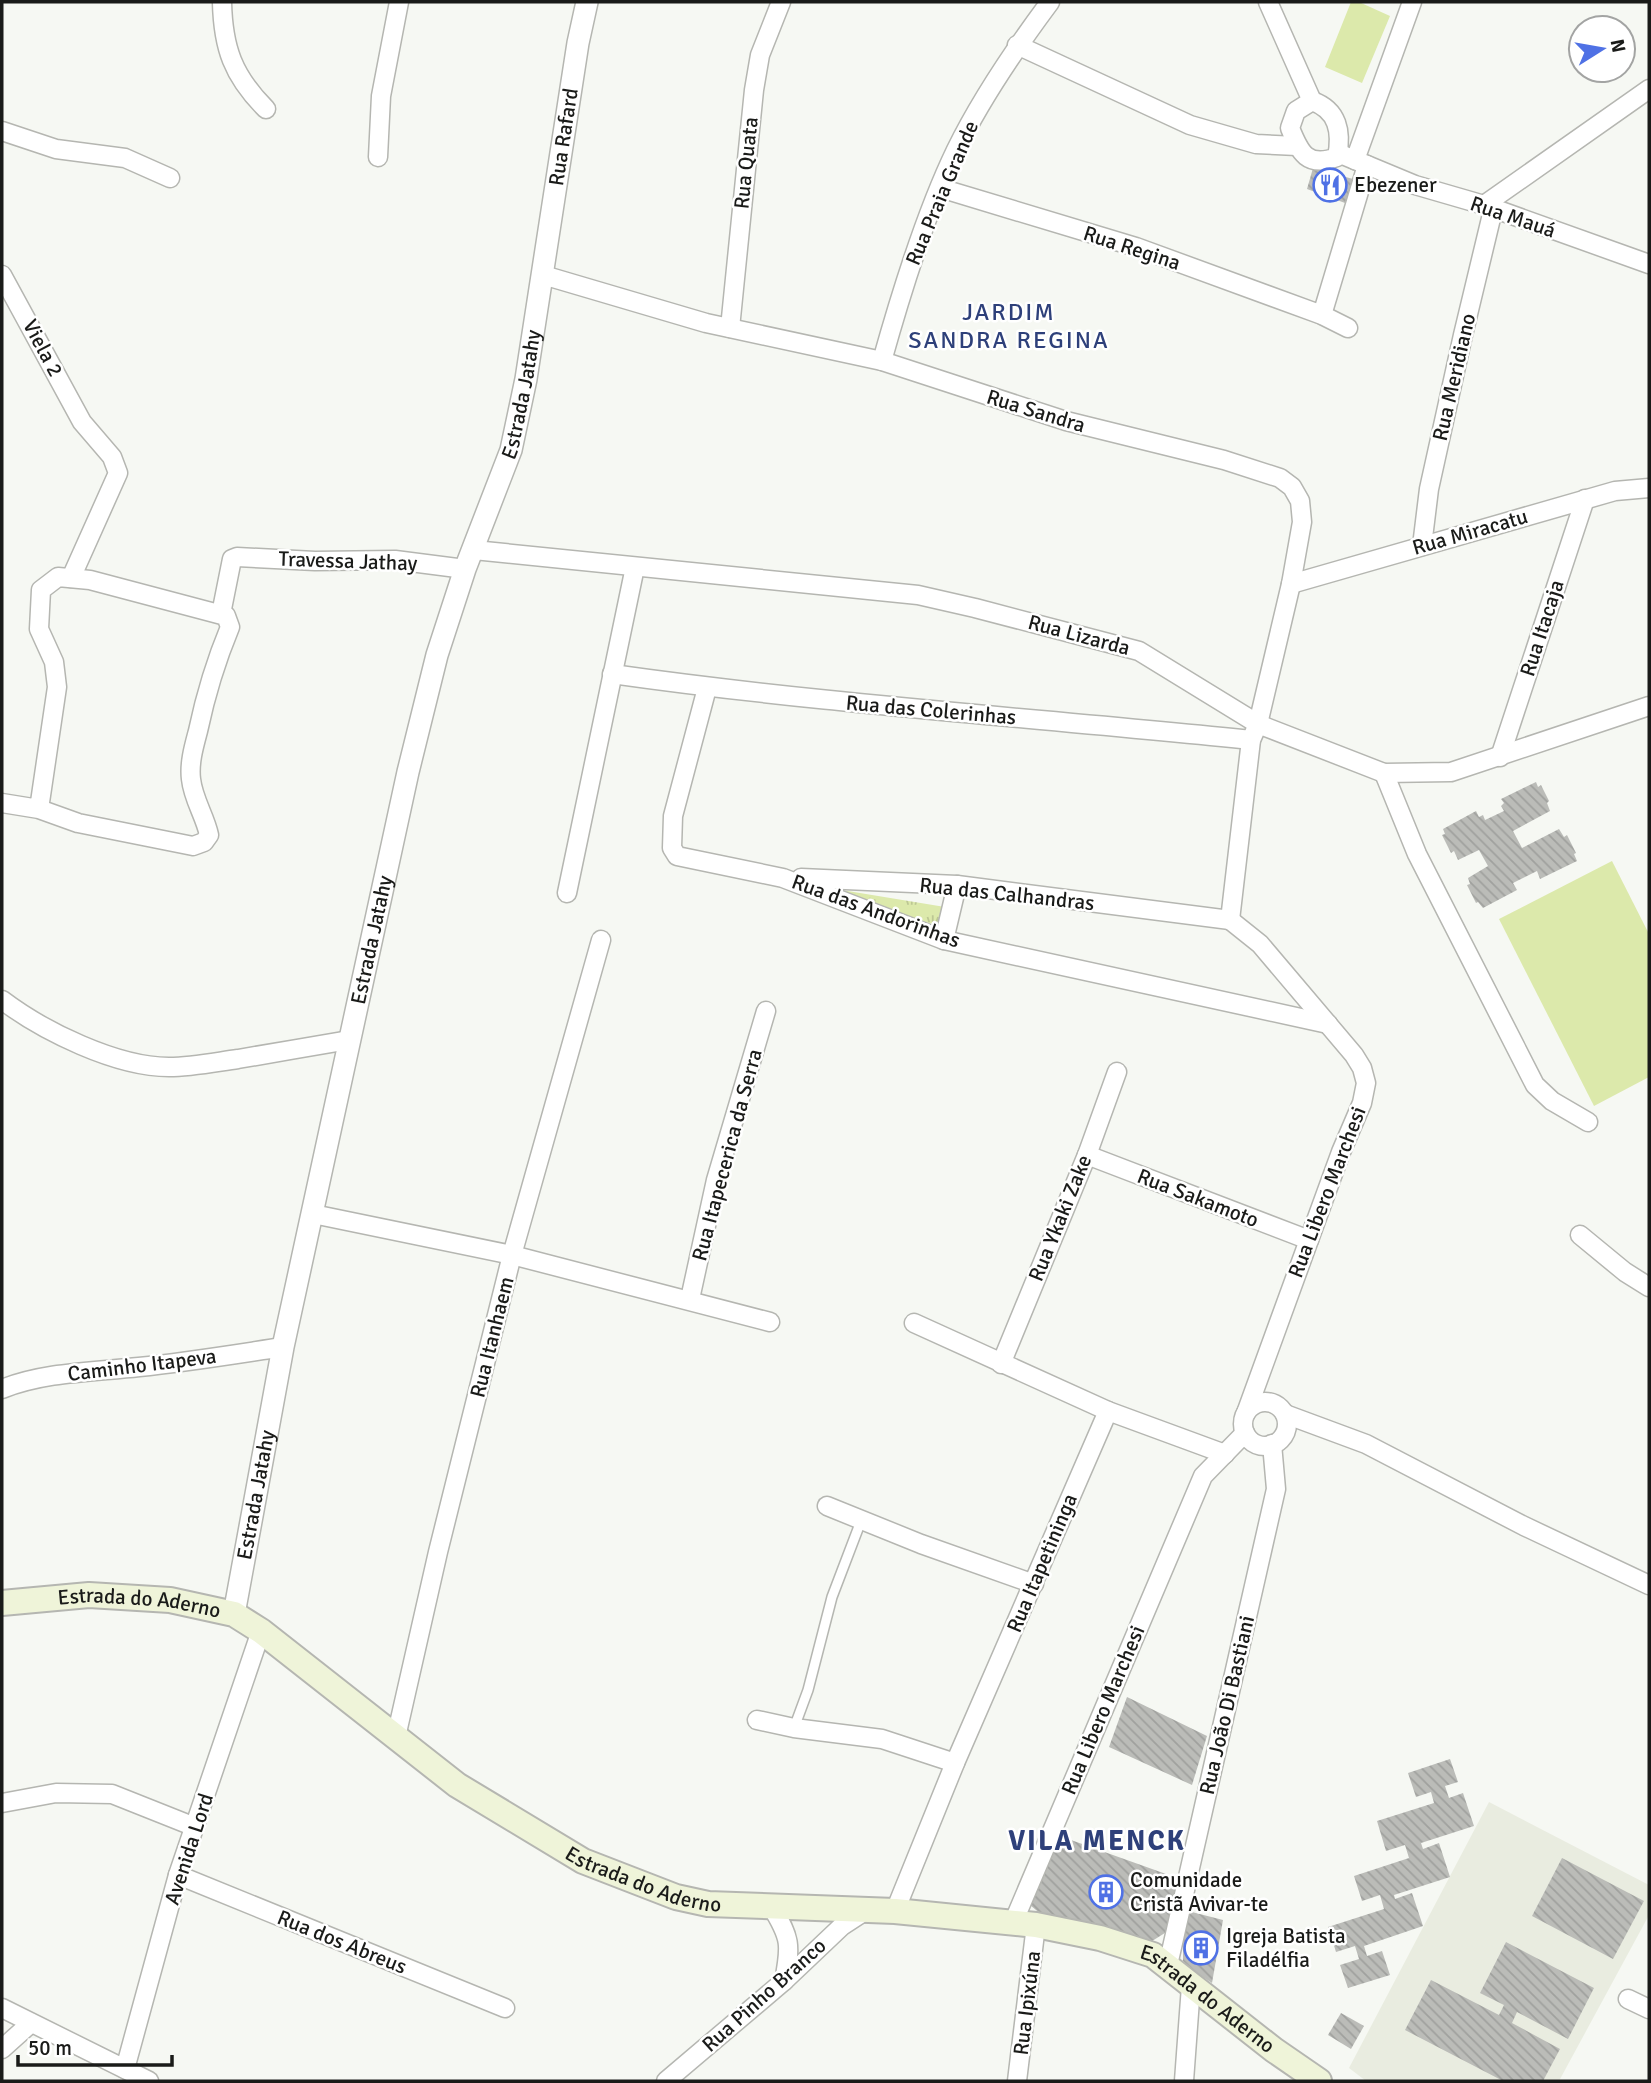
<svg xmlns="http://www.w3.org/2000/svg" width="1651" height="2083" font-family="Signika,sans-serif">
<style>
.built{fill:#e9ece0}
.grass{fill:url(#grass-tufts)}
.garden{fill:#dce9ab}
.building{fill:url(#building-back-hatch)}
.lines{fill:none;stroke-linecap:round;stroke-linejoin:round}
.service-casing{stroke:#b5b6b1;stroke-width:12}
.minor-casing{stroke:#b5b6b1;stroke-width:21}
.tertiary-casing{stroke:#b5b6b1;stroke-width:24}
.secondary-casing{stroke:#b5b6b1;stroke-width:28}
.service{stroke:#fff;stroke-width:9}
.minor{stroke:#fff;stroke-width:18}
.tertiary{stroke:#fff;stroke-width:21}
.secondary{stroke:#eff4d9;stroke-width:24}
.labels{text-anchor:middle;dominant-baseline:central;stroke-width:5;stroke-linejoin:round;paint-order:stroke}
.street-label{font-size:21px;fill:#1a1b19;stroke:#fff}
.poi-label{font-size:21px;fill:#1a1b19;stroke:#fff;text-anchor:start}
.quarter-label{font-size:24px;letter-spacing:2px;fill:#2e407a;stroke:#fff}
.district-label{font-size:28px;font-weight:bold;letter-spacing:2px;fill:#2e407a;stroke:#fff}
</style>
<defs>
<pattern id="grass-tufts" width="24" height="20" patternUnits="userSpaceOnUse" patternTransform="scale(1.75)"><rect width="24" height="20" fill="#dce9ab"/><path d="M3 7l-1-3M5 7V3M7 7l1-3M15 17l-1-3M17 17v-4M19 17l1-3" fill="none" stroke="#bcc793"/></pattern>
<pattern id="building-back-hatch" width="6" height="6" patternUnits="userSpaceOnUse" patternTransform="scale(1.75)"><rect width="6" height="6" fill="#bbbcb8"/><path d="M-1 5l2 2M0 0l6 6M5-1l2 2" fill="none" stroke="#a0a19e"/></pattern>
</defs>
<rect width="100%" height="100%" fill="#f6f8f3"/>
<!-- built -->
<path class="built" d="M1489,1802L1649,1885V1915L1559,2081H1366L1349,2068Z"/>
<!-- grass -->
<path class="grass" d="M793,882L945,907L942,927Z"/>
<!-- garden -->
<g class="garden">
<path d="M1351,2H1359L1390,16L1362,83L1325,67Z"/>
<path d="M1612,861L1649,934V1077L1594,1106L1499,919Z"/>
</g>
<!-- building -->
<g class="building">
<path d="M1313,168L1353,179L1345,203L1307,189Z"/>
<path d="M1536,782L1538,787L1541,785L1549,801L1547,803L1550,811L1513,831L1522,848L1559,829L1564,837L1567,835L1576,853L1574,854L1577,861L1540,879L1537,871L1513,883L1517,890L1483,908L1478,902L1476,903L1467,885L1470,884L1468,878L1488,866L1479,850L1458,860L1454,851L1451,853L1442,835L1445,834L1443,829L1476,811L1479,817L1483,815L1485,820L1504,811L1501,806L1504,803L1501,799Z"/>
<path d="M1127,1697L1207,1736L1192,1785L1109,1747Z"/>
<path d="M1450,1759L1458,1782L1445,1786L1449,1798L1463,1793L1474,1826L1421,1843L1423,1849L1439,1843L1450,1877L1394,1895L1395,1899L1412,1893L1423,1926L1364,1946L1367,1956L1382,1951L1390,1975L1348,1988L1340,1965L1359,1959L1355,1946L1336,1952L1328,1927L1384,1909L1380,1895L1362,1901L1354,1876L1409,1858L1405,1845L1386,1851L1377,1821L1434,1803L1431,1792L1416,1797L1408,1773Z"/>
<path d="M1057,1835L1180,1879L1168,1931L1149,1943L1042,1915L1030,1905L1042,1868Z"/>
<path d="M1562,1858L1644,1901L1613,1959L1532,1916Z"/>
<path d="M1188,1911L1223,1920L1212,1983L1195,1972L1183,1961V1934Z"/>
<path d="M1506,1942L1594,1988L1568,2039L1517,2012L1512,2023L1560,2049L1543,2081H1503L1405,2030L1431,1980L1499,2015L1504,2005L1480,1993Z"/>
<path d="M1341,2013L1364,2026L1351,2049L1328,2035Z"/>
</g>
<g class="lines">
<defs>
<path id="service" d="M794,1728L808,1690L832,1597L861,1521"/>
<g id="minor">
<path d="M222,2C223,48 233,76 266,109"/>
<path d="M1268,2L1312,101"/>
<path d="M1017,45L1190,125L1256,144L1297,146"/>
<path d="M1312,101C1338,110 1342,132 1337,157C1307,168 1300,153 1290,128L1296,111Z"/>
<path d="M2,131L56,149L125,158L170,178"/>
<path d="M1338,153L1415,185L1484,205L1649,264"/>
<path d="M378,157L381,96L399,2"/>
<path d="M1355,160L1412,2"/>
<path d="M940,188L1136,247L1322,315L1348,328"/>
<path d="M1484,205L1649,89"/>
<path d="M2,275L82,422L112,457L118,473L71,578"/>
<path d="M543,275L706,323L882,361L1066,421L1224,460L1280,478L1292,487L1300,501L1302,522L1291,584L1258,724L1251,740L1230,920"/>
<path d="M1322,315L1367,165"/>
<path d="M730,328L754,90L760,55L781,2"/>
<path d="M882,361C901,293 925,214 956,150C982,97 1015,49 1050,2"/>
<path d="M1422,546L1429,489L1463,335L1493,210"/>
<path d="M474,550L918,595L975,608L1139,651L1258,724L1384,773L1451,772L1649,706"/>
<path d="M1291,584L1615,491L1649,488"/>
<path d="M221,614L232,559L237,557L315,561L395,560L465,569"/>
<path d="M612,674C824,704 1038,718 1251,740"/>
<path d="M707,688L673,816L672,848L677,856L783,878L944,940L1328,1024"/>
<path d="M1500,757L1585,499"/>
<path d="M1384,773L1417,854L1535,1085L1552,1101L1588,1122"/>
<path d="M2,803L39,809L78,823L193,846L204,842L209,835C205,816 193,799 191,779C189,763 194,746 198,731C206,693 215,663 230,627L226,616L90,580L58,577L41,590L39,629L54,662L57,687L39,809"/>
<path d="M801,878L957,885L1230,920"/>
<path d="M567,893L635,567"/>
<path d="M1230,920L1260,944L1354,1055L1362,1068L1366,1083L1362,1103L1341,1152L1246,1413"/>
<path d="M944,940L957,885"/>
<path d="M2,1000C43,1031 116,1067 169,1067C192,1067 216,1062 238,1059C275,1053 312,1046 349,1040"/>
<path d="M1087,1155L1309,1240"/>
<path d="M313,1214L512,1255L770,1322"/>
<path d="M1580,1235L1625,1272L1649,1287"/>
<path d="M690,1299L716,1180L766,1011"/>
<path d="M914,1323L1108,1411L1225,1454"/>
<path d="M1001,1364L1087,1155L1117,1072"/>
<path d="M2,1389C44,1372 94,1372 139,1367C188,1362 236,1354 283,1347"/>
<circle cx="1265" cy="1424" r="22"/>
<path d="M1285,1414L1366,1444L1524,1526L1649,1585"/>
<path d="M827,1506L921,1544L1034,1584"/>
<path d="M757,1720L794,1728L882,1739L955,1763"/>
<path d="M396,1737L438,1552L512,1255L601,940"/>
<path d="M2,1803L56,1793L112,1794L195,1827"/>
<path d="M178,1875L505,2008"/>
<path d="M771,1906C791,1938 791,1945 784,1981"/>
<path d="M895,1911L955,1763L1108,1411"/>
<path d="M1013,1923L1203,1476L1245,1433"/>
<path d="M1168,1965L1276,1489L1272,1444"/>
<path d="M1628,1999L1649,2009"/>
<path d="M2,2008L149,2081"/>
<path d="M2,2049L31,2023"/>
<path d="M125,2069L178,1875L261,1631"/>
<path d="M666,2081L784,1981L842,1926L865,1911"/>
<path d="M1017,2081L1036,1925"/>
<path d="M1184,2081L1191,1986"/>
</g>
<g id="tertiary">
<path id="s1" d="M234,1614L283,1347L408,772L437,655L465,569L511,450L526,379L578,43L587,2"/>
</g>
<g id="secondary">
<path id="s2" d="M2,1603L89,1595L170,1600L234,1614L261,1631L457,1785L583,1861L676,1897L708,1904L895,1911L1036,1925L1100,1938L1153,1955L1274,2050L1319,2081"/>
</g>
</defs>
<!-- service casing -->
<use href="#service" class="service-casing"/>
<!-- minor casing -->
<use href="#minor" class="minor-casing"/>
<!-- tertiary casing -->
<use href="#tertiary" class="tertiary-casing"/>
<!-- secondary casing -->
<use href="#secondary" class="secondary-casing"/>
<!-- service -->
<use href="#service" class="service"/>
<!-- minor -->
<use href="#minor" class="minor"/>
<!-- tertiary -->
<use href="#tertiary" class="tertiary"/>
<!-- secondary -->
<use href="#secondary" class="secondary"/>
</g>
<!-- icons -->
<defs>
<symbol id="restaurant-ring" viewBox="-11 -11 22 22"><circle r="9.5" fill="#fff" stroke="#4f71e5" stroke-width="1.5"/><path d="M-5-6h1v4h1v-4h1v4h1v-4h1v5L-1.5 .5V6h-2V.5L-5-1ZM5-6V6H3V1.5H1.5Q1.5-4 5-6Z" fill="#4f71e5"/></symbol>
<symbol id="building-ring" viewBox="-11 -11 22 22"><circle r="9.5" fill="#fff" stroke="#4f71e5" stroke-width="1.5"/><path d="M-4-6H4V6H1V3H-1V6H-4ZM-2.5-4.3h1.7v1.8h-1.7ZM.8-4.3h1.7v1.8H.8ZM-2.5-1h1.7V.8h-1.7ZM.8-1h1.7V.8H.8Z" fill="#4f71e5"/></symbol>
</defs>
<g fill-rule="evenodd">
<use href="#restaurant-ring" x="1311" y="166" width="38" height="38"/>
<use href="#building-ring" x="1087" y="1873" width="38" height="38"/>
<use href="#building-ring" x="1182" y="1929" width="38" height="38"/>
</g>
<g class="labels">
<!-- street labels -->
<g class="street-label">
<text stroke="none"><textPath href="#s1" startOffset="1516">Rua Rafard</textPath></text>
<text transform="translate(746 163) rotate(-84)">Rua Quata</text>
<text transform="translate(942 193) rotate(-67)">Rua Praia Grande</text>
<text transform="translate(1513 217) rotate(19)">Rua Mauá</text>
<text transform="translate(1132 248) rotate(18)">Rua Regina</text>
<text transform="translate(43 348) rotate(62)">Viela 2</text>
<text transform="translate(1454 377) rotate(-77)">Rua Meridiano</text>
<text stroke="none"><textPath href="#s1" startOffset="1255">Estrada Jatahy</textPath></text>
<text transform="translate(1036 411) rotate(17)">Rua Sandra</text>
<text transform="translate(1470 532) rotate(-16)">Rua Miracatu</text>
<text transform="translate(348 561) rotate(2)">Travessa Jathay</text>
<text transform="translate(1542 628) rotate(-72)">Rua Itacaja</text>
<text transform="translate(1079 635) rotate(15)">Rua Lizarda</text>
<text transform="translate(931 710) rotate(5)">Rua das Colerinhas</text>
<text transform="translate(1007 894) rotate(6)">Rua das Calhandras</text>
<text transform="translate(876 911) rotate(20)">Rua das Andorinhas</text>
<text stroke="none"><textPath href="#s1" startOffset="688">Estrada Jatahy</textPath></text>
<text transform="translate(727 1155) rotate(-75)">Rua Itapecerica da Serra</text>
<text transform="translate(1327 1192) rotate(-69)">Rua Libero Marchesi</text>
<text transform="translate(1198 1198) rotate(21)">Rua Sakamoto</text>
<text transform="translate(1060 1218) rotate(-68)">Rua Ykaki Zake</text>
<text transform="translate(492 1337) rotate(-76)">Rua Itanhaem</text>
<text transform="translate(142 1365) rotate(-7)">Caminho Itapeva</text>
<text stroke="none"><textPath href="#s1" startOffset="121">Estrada Jatahy</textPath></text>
<text transform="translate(1042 1563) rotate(-67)">Rua Itapetininga</text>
<text stroke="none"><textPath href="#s2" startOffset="138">Estrada do Aderno</textPath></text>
<text transform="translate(1227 1705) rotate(-77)">Rua João Di Bastiani</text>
<text transform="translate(1103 1710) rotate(-67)">Rua Libero Marchesi</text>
<text transform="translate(189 1849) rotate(-72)">Avenida Lord</text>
<text stroke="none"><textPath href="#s2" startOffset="726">Estrada do Aderno</textPath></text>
<text transform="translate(342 1942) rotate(22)">Rua dos Abreus</text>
<text transform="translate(764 1995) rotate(-42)">Rua Pinho Branco</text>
<text stroke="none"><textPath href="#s2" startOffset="1314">Estrada do Aderno</textPath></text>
<text transform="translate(1027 2003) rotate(-83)">Rua Ipixúna</text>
</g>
<!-- poi labels -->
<g class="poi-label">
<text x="1354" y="185">Ebezener</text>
<text x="1130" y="1880">Comunidade<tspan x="1130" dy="24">Cristã Avivar-te</tspan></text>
<text x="1226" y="1936">Igreja Batista<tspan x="1226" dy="24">Filadélfia</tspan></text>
</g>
<!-- quarter labels -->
<g class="quarter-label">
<text x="1009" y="312">JARDIM<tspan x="1009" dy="28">SANDRA REGINA</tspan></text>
</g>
<!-- district labels -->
<g class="district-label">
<text x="1097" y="1841">VILA MENCK</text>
</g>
</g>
<!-- border -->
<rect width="1651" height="2083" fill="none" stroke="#1a1b19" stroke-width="7"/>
<!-- north arrow -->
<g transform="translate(1602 49) rotate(79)"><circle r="33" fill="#ffffff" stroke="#a3a4a3" stroke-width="2"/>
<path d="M0-5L12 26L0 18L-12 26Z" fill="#4f71e5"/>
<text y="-10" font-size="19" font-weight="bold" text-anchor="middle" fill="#1a1b19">N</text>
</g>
<!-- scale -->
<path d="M18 2055v10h154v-10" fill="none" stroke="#1a1b19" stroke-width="3.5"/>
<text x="28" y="2055" font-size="21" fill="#1a1b19" stroke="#ffffff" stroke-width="5" paint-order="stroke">50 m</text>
</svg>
